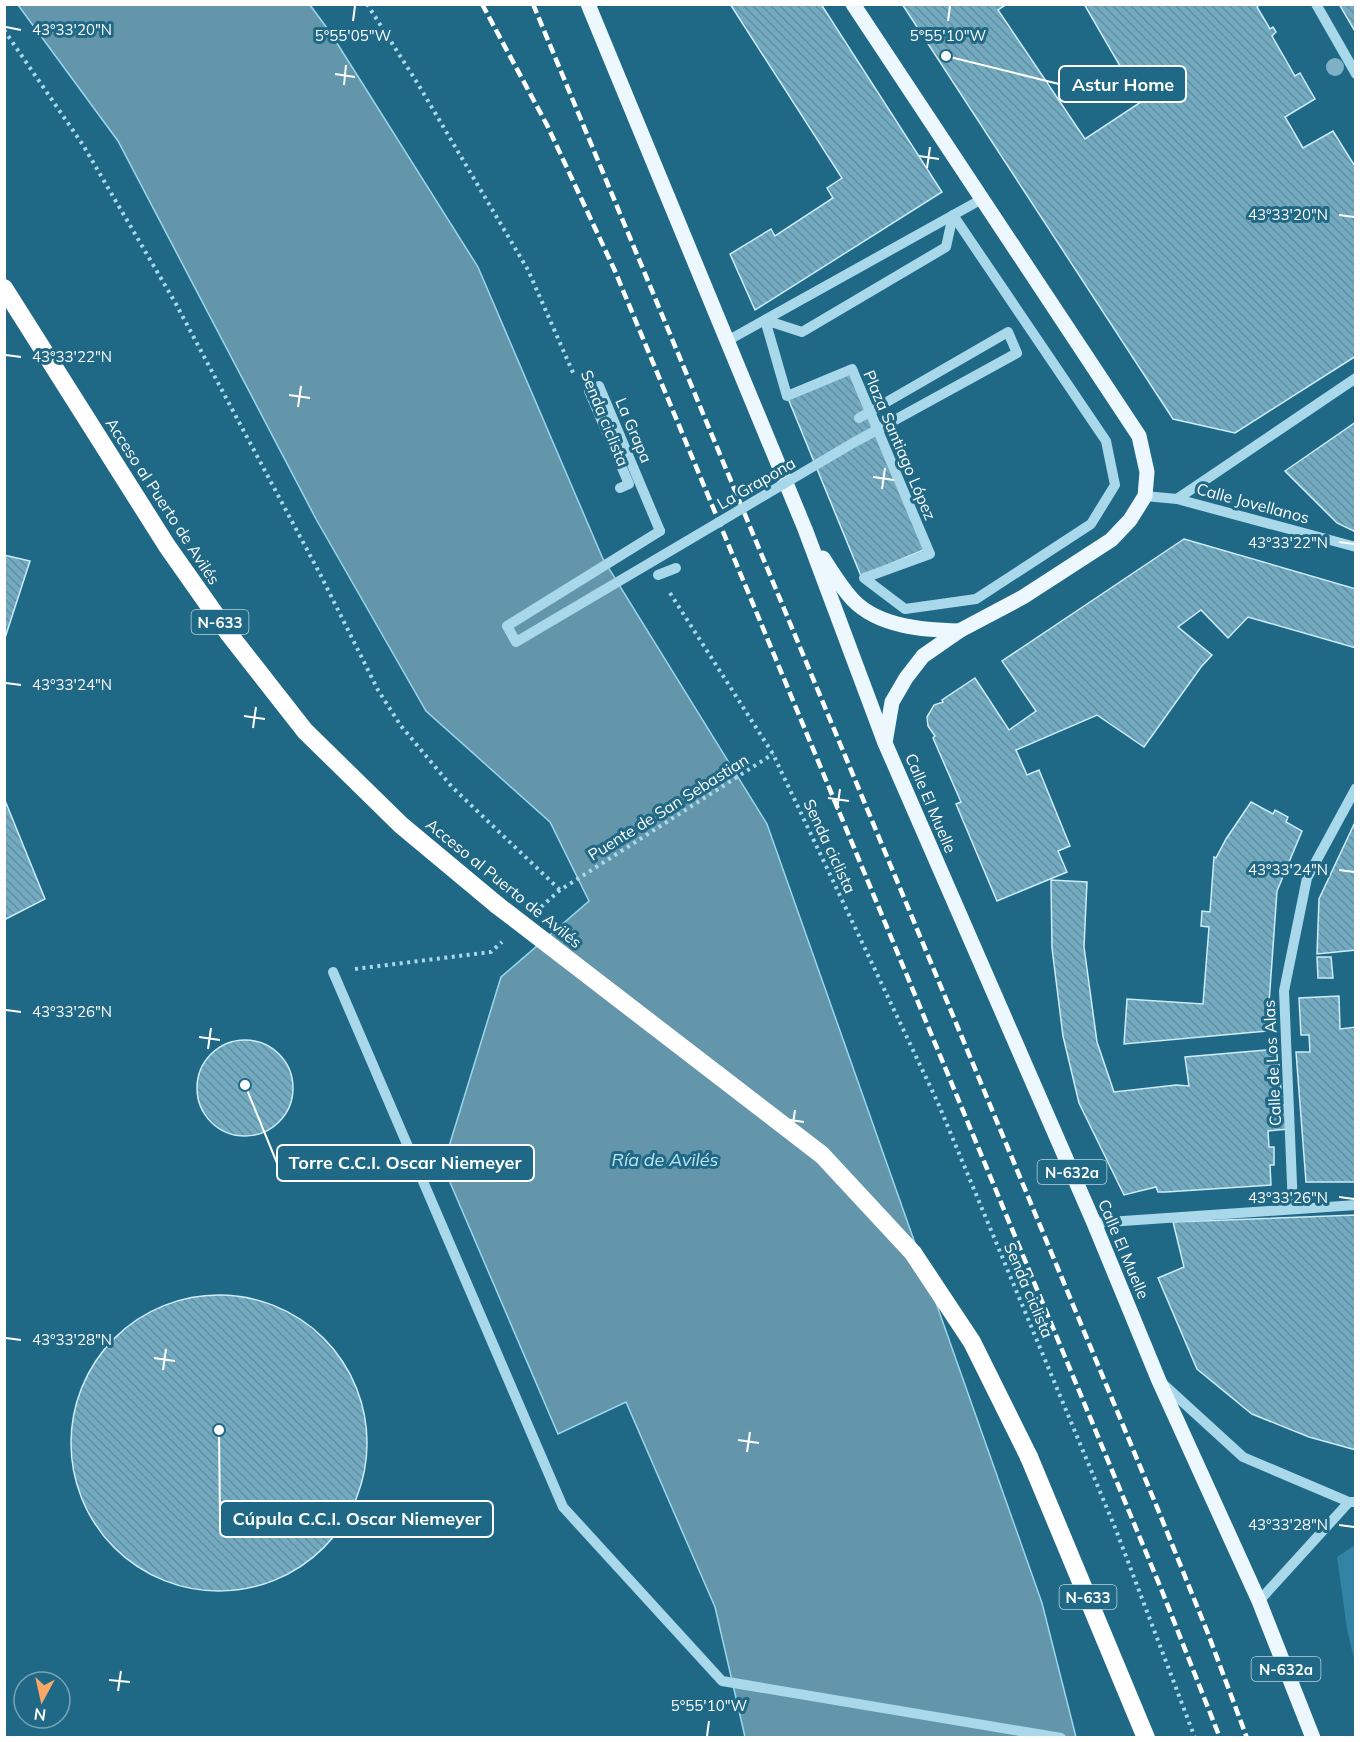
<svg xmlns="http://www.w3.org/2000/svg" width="1360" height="1742" font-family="Mulish,sans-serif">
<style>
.green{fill:#3284a4}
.water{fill:#6396ab;stroke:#9bd6ec;stroke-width:1.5}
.building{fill:url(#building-back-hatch);stroke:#ccecf8;stroke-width:1.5}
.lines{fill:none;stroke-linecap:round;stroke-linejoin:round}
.path{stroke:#a8d8ea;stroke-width:4;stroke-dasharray:3 4.5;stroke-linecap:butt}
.minor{stroke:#a8d8ea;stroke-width:10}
.major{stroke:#ecf8fe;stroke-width:15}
.highway{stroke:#fff;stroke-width:18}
.rail{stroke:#fff;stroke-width:4.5;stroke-dasharray:10 4.5;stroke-linecap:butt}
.minor-bridge{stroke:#a8d8ea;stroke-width:10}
.highway-bridge{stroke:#fff;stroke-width:18}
.tree{fill:#7eb1c5}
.ticks{fill:none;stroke:#fff;stroke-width:2}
.labels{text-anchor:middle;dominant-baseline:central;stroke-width:6;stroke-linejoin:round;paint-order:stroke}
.shield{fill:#1f6886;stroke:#bcd2db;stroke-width:1.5}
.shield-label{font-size:15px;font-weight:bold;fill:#fff}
.street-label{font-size:16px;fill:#fff;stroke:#1f6886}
.water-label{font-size:18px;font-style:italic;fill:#bbe4f3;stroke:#1f6886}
.ticks-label{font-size:15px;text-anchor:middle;fill:#fff;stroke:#1f6886;stroke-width:6;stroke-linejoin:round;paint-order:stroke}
.leader{fill:none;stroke:#fff;stroke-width:2}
.callout-dot{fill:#fff;stroke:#1f6886;stroke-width:2}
.callout{fill:#1f6886;stroke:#fff;stroke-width:2}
.callout-label{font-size:18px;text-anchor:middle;font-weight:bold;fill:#fff}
</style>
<defs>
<pattern id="building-back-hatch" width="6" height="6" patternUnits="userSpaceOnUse" patternTransform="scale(1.5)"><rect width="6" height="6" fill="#71aac1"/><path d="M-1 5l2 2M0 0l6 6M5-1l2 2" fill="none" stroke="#668e9e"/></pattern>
</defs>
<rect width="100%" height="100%" fill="#1f6886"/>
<!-- green -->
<path class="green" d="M1355,1545V1663L1347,1629L1337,1557Z"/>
<!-- water -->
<path class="water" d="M18,5H310L330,32L478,267L603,559L767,824L1042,1603L1076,1737H745L715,1607L626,1402L558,1434L443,1166L501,977L589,901L550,822L426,711L316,519L118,141Z"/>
<!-- building -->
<g class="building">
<path d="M730,4H821L942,192L755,310L730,254L771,229L775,236L833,198L827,188L842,178Z"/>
<path d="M902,4H1007L998,10L1085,139L1141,102L1084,4H1260L1257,7L1270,29L1273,27L1276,32L1272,36L1295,76L1300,73L1315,99L1285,117L1303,148L1333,131L1356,168V356L1235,433L1173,419Z"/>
<path d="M1339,4H1356V33Z"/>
<path d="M852,369L926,549L861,576L787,396Z"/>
<path d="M1356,422V532L1337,523L1285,471Z"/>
<path d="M1184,539L1356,589V648L1248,617L1228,638L1201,610L1178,627L1212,655L1201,667L1144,747L1097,715L1016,750L1027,775L1039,770L1070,846L1058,851L1067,872L997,901L956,804L961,802L933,738L935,736L928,726L927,717L934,705L943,702L942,700L975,678L1009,730L1036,711L1002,661Z"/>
<path d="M4,555L30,561L4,641Z"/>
<path d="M4,798L45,899L4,920Z"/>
<path d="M1251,802L1273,814L1275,810L1288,817L1286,822L1302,831L1277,891L1267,1031L1124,1044L1127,999L1203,1004L1209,927L1201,926L1202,911L1210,912L1214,857L1216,858L1226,839Z"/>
<path d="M1356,820V950L1317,954L1319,899Z"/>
<path d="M1051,880L1087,882L1084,947L1097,1042L1114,1092L1176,1085L1189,1086L1185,1057L1278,1049L1282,1105H1286L1288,1129L1268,1131L1269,1147H1274V1165H1270L1271,1185L1166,1192H1158L1156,1187L1124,1195L1079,1103L1063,1036L1052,948Z"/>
<path d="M1317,957H1331L1333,978H1318Z"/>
<path d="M1339,996L1340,1029L1356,1027V1182H1306L1296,1052H1310L1309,1035H1301L1299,998Z"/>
<circle cx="245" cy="1088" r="48"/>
<path d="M1356,1215V1450L1309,1437L1252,1414L1197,1369L1158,1278L1184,1267L1173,1222Z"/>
<circle cx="219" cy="1443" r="148"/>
</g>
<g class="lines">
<!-- path -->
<g class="path">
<path d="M367,4L418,84L528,270L574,375"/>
<path d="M4,30L83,145L176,304L320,574L378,690L401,726L452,787L560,890"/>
<path d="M670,593L773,754L938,1103L1116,1530L1195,1738"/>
<path d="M541,907L560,890L576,880L773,754"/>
<path d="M355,969L491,952L502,942"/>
</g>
<!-- minor -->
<g class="minor">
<path d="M1316,4L1356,74"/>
<path d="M953,215L1106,441L1115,485L1091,524L976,599L905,609L864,578L930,554L852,369L787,396L765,320L802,332L946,247Z"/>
<path d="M727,341L982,199"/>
<path d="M620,488L629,484L589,391L599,386L660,531"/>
<path d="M1145,496L1177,499L1356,378"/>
<path d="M1177,499L1356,547"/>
<path d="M658,575L676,568"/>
<path d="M333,972L563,1507L722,1681L1061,1738"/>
<path d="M1293,1208L1284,991L1307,878L1356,788"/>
<path d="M1094,1223L1356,1205"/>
<path d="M1162,1383L1243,1457L1349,1502H1356"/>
<path d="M1259,1601L1349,1502"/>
</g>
<!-- major -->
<g class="major">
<path d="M588,4L805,529L885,743L1094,1223L1159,1381L1259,1601L1313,1738"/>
<path d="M853,4L1139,436L1147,472L1145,496L1130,520L1111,540L1023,597L959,631L923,656L906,678L892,702L885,743"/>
<path d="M823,558C832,572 841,587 853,600C879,627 924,630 959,631"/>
</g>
<!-- highway -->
<g class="highway">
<path d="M4,288L167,546L229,634L305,731L401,825L497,905"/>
<path d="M1029,1457L1146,1738"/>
</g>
<!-- rail -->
<g class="rail">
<path d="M482,4L547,125L615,271L1162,1591L1220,1738"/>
<path d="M533,4L1159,1512L1207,1631L1247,1738"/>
</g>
<!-- minor-bridge -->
<path class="minor-bridge" d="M660,531L507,626L516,642L853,443L1017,353L1008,332L859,418"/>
<!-- highway-bridge -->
<path class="highway-bridge" d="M497,905L822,1155L913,1253L972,1342L1029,1457"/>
</g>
<!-- trees -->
<circle class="tree" cx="1335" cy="67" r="9"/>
<!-- ticks -->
<path class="ticks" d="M353,21L355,6M948,21L950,6M6,27L21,30M335,74L355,77M344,85L346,65M919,156L939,159M927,168L930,147M1339,215L1354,217M6,355L21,357M289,395L310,398M298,407L301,386M873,477L894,480M882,489L885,468M1339,542L1354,544M6,683L21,685M244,716L265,719M253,728L256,707M828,798L849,801M837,810L840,789M1339,870L1354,872M6,1010L21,1012M199,1037L220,1040M208,1049L211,1028M783,1119L804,1122M792,1131L795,1110M1339,1197L1354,1199M6,1338L21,1340M154,1358L175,1361M163,1370L166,1349M738,1440L759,1443M747,1452L750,1432M1339,1525L1354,1527M109,1680L130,1682M118,1691L121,1671M707,1736L709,1721"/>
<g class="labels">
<!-- shield labels -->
<g class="shield">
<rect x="191.5" y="610" width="57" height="24" rx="4.5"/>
<rect x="1037.5" y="1160" width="69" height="24" rx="4.5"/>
<rect x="1059.5" y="1585" width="57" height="24" rx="4.5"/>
<rect x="1251.5" y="1657" width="69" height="24" rx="4.5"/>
</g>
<g class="shield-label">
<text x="220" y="622">N-633</text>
<text x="1072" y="1172">N-632a</text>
<text x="1088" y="1597">N-633</text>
<text x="1286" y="1669">N-632a</text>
</g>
<!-- street labels -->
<g class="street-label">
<text transform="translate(605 418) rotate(68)">Senda ciclista</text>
<text transform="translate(634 430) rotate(67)">La Grapa</text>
<text transform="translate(900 445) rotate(67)">Plaza Santiago López</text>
<text transform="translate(756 483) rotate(-30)">La Grapona</text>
<text transform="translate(163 501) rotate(57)">Acceso al Puerto de Avilés</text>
<text transform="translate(1253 503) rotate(15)">Calle Jovellanos</text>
<text transform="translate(931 803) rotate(67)">Calle El Muelle</text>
<text transform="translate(668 807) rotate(-32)">Puente de San Sebastian</text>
<text transform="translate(830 846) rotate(65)">Senda ciclista</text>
<text transform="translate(504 883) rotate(39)">Acceso al Puerto de Avilés</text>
<text transform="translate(1272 1063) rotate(-93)">Calle de Los Alas</text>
<text transform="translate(1124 1249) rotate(67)">Calle El Muelle</text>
<text transform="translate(1029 1290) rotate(67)">Senda ciclista</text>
</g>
<!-- water labels -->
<g class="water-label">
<text x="665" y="1159">Ría de Avilés</text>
</g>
</g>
<g class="ticks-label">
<text x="72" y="35">43°33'20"N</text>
<text x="353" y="41">5°55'05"W</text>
<text x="948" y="41">5°55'10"W</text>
<text x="1288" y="220">43°33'20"N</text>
<text x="72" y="362">43°33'22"N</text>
<text x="1288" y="548">43°33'22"N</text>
<text x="72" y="690">43°33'24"N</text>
<text x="1288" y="875">43°33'24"N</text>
<text x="72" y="1017">43°33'26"N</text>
<text x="1288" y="1203">43°33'26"N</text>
<text x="72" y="1345">43°33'28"N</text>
<text x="1288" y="1530">43°33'28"N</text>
<text x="709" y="1711">5°55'10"W</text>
</g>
<!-- callouts -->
<path class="leader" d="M946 56L1059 84M245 1085L277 1163M219 1430L220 1519"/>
<g class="callout-dot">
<circle cx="946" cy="56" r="6"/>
<circle cx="245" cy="1085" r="6"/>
<circle cx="219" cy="1430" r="6"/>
</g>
<g class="callout">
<rect x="1059" y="66" width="127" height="36" rx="6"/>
<rect x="277" y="1145" width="257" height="36" rx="6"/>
<rect x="220" y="1501" width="273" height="36" rx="6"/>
</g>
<g class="callout-label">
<text x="1123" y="91">Astur Home</text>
<text x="405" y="1169">Torre C.C.I. Oscar Niemeyer</text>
<text x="357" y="1525">Cúpula C.C.I. Oscar Niemeyer</text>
</g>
<!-- border -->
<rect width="1360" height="1742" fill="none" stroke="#ffffff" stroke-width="12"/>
<!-- north arrow -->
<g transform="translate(42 1700) rotate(188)"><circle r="28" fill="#1f6886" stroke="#79a4b6" stroke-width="1.5"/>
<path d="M0-4.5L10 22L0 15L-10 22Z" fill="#f9a867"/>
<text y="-9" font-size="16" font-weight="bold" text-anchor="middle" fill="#ffffff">N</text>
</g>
</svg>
